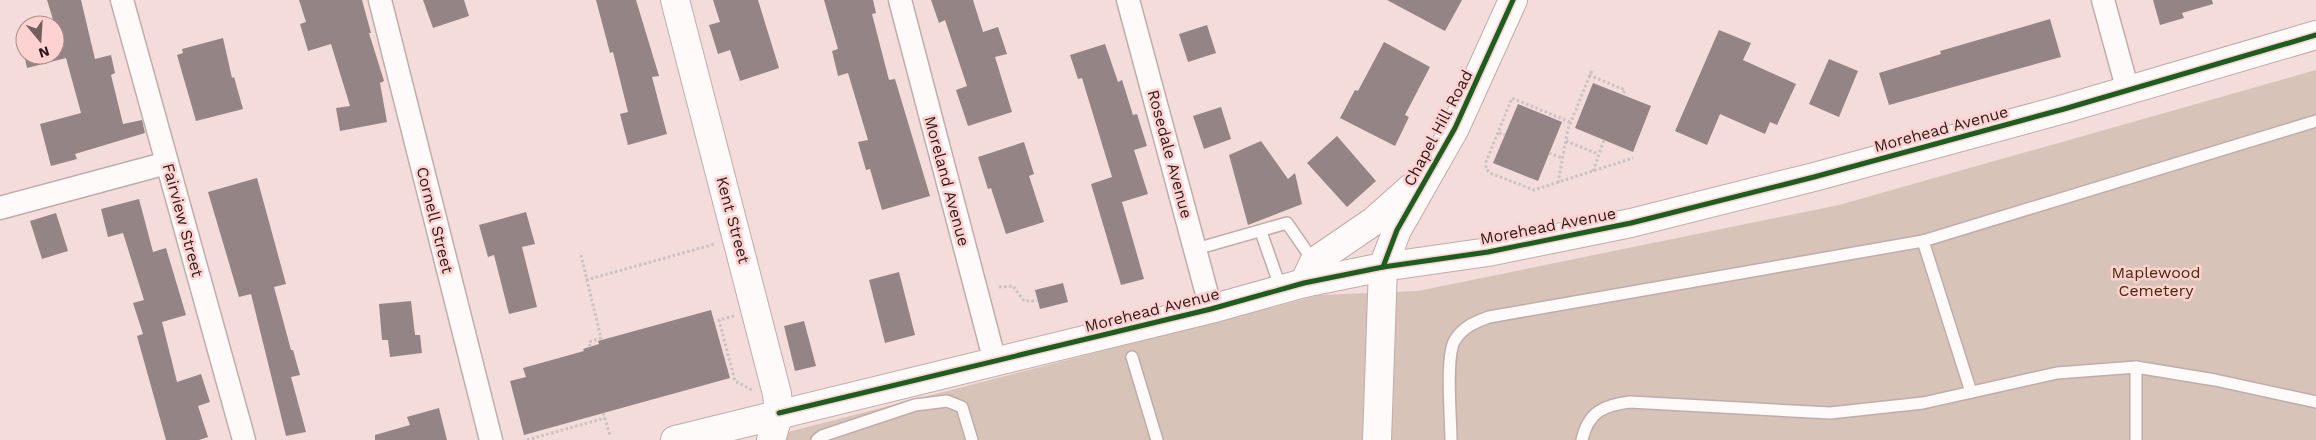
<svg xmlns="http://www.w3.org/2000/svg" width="2316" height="440" font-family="'Work Sans',sans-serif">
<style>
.green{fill:#d7c3b8}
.building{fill:#958485}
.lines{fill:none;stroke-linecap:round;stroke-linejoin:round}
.lane-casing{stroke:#bfadab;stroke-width:14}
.street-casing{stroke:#bfadab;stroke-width:25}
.secondary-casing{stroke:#bfadab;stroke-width:30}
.path{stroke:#cac2c2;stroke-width:3;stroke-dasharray:2.5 2.5;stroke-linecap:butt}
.lane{stroke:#fdfaf9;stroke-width:11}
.street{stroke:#fdfaf9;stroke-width:22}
.secondary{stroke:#fdfaf9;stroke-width:28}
.cycleway-casing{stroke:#fed2d0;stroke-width:8}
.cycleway{stroke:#1b5e20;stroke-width:5}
.labels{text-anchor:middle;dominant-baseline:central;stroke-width:5;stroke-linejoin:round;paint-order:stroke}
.street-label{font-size:16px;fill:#2b1b1b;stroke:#fed2d0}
.park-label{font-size:16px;fill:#472b09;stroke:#fed2d0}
</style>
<rect width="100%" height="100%" fill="#f4dcda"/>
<!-- green -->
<path class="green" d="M2316,70V440H757L1320,295L1418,291L1839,205Z"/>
<!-- building -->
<g class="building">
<path d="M47,0H81L95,59L111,55L115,73L111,75L123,124L142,120L145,133L75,154L77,159L51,166L40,124L81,113L66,58L27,68L22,45L25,44V55H55V37L58,36Z"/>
<path d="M299,0H362L371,33H369L384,81L380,83L387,122L340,131L336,108L350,106L331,44L308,51L300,24L306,22Z"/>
<path d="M423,0H464L469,16L433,28Z"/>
<path d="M596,0H636L659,76L652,77L667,134L628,145L620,114L628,112L613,52L610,53Z"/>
<path d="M713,0H758L779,68L740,81L730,50L718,54L709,25L720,22Z"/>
<path d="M824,0H873L876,13L872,14L889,80L895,79L930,196L882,210L870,169L866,170L858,142L868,140L848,73L838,76L832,51L838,49Z"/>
<path d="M931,0H973L983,32L998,27L1007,54L995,57L1012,112L968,126L956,90L967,86L945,20L939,23Z"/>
<path d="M1387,0H1462L1445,31Z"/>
<path d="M2153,0H2212L2213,4L2182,13L2184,18L2160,25Z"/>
<path d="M2050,19L2061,57L1889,105L1879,73L1941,54L1940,51Z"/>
<path d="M1207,25L1216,53L1188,62L1179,34Z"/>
<path d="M1719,30L1751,43L1743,60L1796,84L1777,125L1770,122L1765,134L1720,114L1707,145L1675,131Z"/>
<path d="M223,38L232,78L234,77L243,109L196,121L177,55L183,53L182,49Z"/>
<path d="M1384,42L1430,67L1405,115L1409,117L1395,146L1340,118L1355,90L1358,91Z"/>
<path d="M1105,44L1118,82L1122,80L1133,115L1137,114L1147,146L1134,150L1148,194L1122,202L1144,279L1121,285L1091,184L1112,177L1082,78L1078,79L1070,55Z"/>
<path d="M1829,59L1858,71L1839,117L1809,104Z"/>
<path d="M1593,83L1651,106L1633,152L1575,128Z"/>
<path d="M1518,104L1562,122L1538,181L1493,163Z"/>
<path d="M1221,107L1231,139L1204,149L1193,116Z"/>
<path d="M1337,136L1376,181L1347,207L1307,163Z"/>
<path d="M1261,141L1288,179L1295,173L1302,204L1248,225L1229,155Z"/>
<path d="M1024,142L1034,174L1029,176L1044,222L1006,234L991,188L988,189L978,157Z"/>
<path d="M257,178L286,284L274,287L291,350H293L300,375L291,377L306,432L286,436L251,294L239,297L208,192Z"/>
<path d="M139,199L153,252L166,248L186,315L162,322L177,382L201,374L210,402L198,406L208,437L199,440H166L137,336L143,334L133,303L144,300L123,233L108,237L101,209Z"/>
<path d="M526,212L535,244L522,247L537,307L509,314L494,255L488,257L479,225Z"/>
<path d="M56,213L68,251L42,259L30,221Z"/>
<path d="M899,272L915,335L885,343L869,280Z"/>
<path d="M1063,283L1068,302L1040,309L1035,290Z"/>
<path d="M411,301L415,335H420L422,353L390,357L388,340H382L379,304Z"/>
<path d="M711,310L730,378L524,435L510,381L526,377L523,368L584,351L583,349L599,344L598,341Z"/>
<path d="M804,321L816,366L795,371L784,326Z"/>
<path d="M439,408L447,440H375V435L410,425L407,417Z"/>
</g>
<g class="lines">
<defs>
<g id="lane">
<path d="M1261,232L1281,289"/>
<path d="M1923,241L1971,392"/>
<path d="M1196,249L1287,223L1314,262"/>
<path d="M1132,357L1157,440"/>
<path d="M817,440L822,436L915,405L947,401L962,407L972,440"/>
<path d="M1451,440C1451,419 1445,355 1455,340C1463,327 1475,322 1489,317L1923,241L2316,121"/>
<path d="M1582,440C1588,412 1604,405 1630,402L1830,413L1923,403L2057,373L2136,367L2215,380L2316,402"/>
<path d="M2136,440V367"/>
</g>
<g id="street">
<path d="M122,0L244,440"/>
<path d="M380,0L491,440"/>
<path d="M900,0L995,362"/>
<path d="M1128,0L1211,309"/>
<path d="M2103,0L2128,91"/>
<path d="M0,208L167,163"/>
</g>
<g id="secondary">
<path d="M675,0L777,394L779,413L771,440"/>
<path d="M1304,283L1314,262L1374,221L1411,188"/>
<path d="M675,440L1211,309L1304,283L1383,267L1488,252L1631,223L1814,177L2064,109L2316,35"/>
<path d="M1377,440L1383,267L1397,230L1455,128L1513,0"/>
</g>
</defs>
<!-- lane casing -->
<use href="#lane" class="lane-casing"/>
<!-- street casing -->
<use href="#street" class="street-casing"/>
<!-- secondary casing -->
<use href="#secondary" class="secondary-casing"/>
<!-- path -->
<g class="path">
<path d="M1589,75L1625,90L1623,95"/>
<path d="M1570,122L1512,98L1486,162V169L1490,173L1534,190L1633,158"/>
<path d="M1499,133L1505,135"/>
<path d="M1566,141L1598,154"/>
<path d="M1549,153L1562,158"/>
<path d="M1593,171L1604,140"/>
<path d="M1558,183L1568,129L1592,70"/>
<path d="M581,255L601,338L589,342L590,347"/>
<path d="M586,280L715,244"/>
<path d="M999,287L1013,286L1024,301H1037"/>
<path d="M734,316L719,320L735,381L752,390"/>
<path d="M603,413L610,435"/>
<path d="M527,440L605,418"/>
</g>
<!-- lane -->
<use href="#lane" class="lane"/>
<!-- street -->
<use href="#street" class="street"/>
<!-- secondary -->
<use href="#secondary" class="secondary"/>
<defs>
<g id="cycleway">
<path d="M1383,267L1397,230L1455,128L1513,0"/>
<path d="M779,413L1211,309L1304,283L1383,267L1488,252L1631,223L1814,177L2064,109L2316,35"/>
</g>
</defs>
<!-- cycleway casing -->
<use href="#cycleway" class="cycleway-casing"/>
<!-- cycleway -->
<use href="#cycleway" class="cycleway"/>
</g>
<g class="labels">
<!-- street labels -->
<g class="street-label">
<text transform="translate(1438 128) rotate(-62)">Chapel Hill Road</text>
<text transform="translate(1941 129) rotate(-15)">Morehead Avenue</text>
<text transform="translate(1170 154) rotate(75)">Rosedale Avenue</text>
<text transform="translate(947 181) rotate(75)">Moreland Avenue</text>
<text transform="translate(183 220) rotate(75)">Fairview Street</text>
<text transform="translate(435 220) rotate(76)">Cornell Street</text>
<text transform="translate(733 220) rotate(75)">Kent Street</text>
<text transform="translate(1548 226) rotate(-11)">Morehead Avenue</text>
<text transform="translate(1152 310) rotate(-14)">Morehead Avenue</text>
</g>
<!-- park labels -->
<g class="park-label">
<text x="2156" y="272">Maplewood<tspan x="2156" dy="18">Cemetery</tspan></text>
</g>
</g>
<!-- north arrow -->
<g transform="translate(40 40) rotate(162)"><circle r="24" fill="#fed2d0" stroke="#aa8988"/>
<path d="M0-4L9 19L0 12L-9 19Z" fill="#715f5e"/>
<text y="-8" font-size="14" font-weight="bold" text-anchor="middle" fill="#2b1b1b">N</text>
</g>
</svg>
